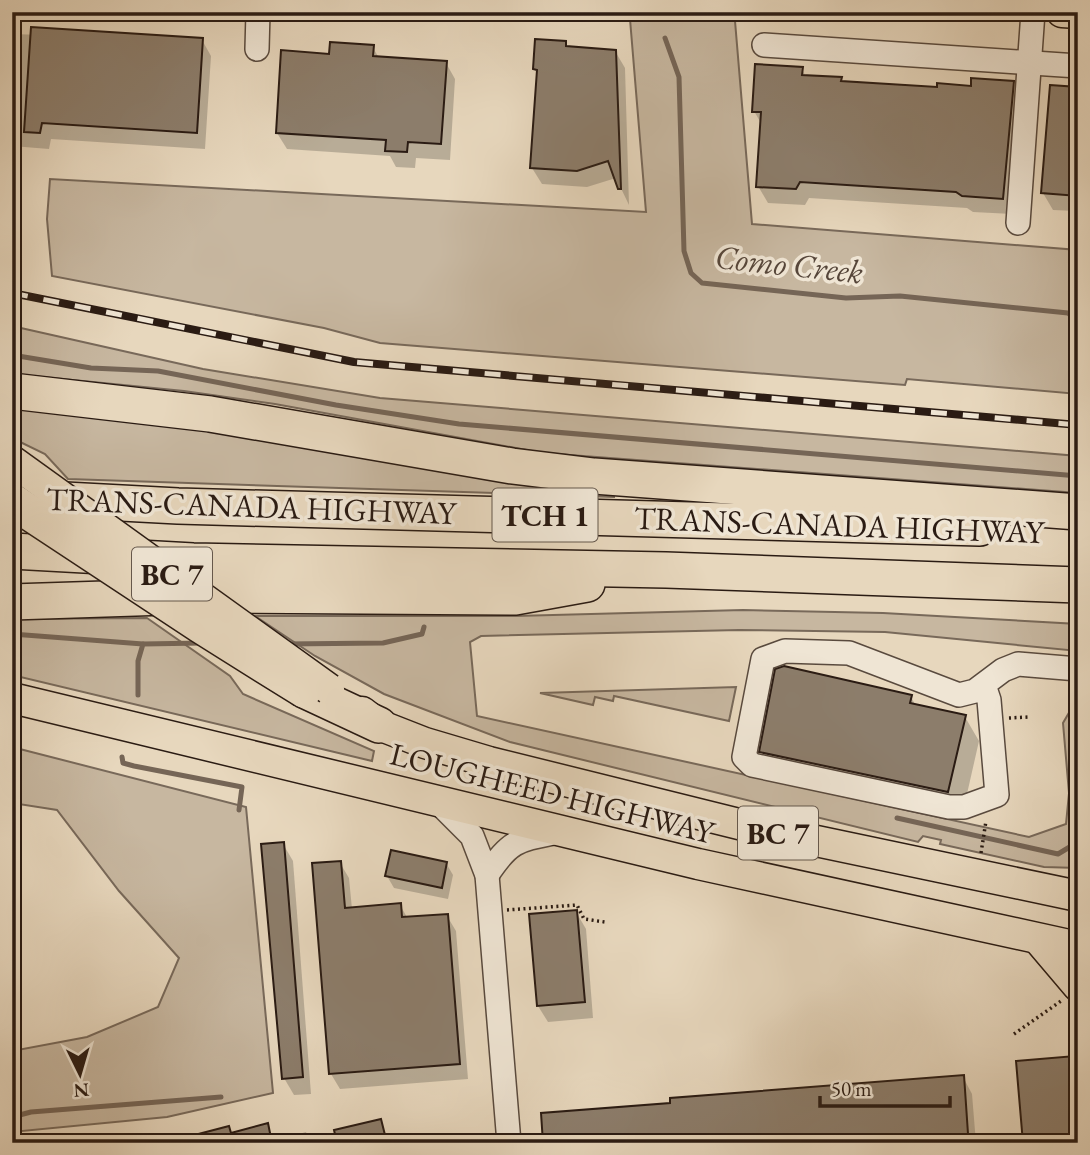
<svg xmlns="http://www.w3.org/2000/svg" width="1090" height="1155" font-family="'EB Garamond',serif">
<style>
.green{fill:#c7b7a0;stroke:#78695a;stroke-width:2}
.shadow{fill:#0003}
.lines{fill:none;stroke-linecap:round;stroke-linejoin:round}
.stream{stroke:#756556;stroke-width:5}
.building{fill:#8c7d6b;stroke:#2a1b13;stroke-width:2}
.minor-casing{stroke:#594a3e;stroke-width:26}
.major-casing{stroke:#2a1b13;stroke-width:33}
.highway-casing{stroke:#2a1b13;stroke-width:38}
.path{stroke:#2a1b13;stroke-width:3.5;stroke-dasharray:2 3.5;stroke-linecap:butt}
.minor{stroke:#efe5d4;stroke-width:23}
.major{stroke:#e7d7bd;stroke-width:30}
.highway{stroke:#e7d7bd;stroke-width:35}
.rail-casing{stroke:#2a1b13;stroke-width:8}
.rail{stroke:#efe5d4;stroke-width:5;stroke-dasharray:16;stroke-linecap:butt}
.major-bridge-casing{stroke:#2a1b13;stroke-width:33;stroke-linecap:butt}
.highway-bridge-casing{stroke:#2a1b13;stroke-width:38;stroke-linecap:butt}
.major-bridge{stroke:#e7d7bd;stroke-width:30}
.highway-bridge{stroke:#e7d7bd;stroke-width:35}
.labels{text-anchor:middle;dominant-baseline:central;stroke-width:7;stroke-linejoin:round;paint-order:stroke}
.shield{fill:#efe5d4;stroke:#65584d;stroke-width:2}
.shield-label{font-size:30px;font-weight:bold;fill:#2a1b13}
.street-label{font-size:32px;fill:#2a1b13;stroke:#efe5d4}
.water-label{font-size:33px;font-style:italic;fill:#56463a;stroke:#efe5d4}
</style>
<rect width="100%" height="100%" fill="#e7d7bd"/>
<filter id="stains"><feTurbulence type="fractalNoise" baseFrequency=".00286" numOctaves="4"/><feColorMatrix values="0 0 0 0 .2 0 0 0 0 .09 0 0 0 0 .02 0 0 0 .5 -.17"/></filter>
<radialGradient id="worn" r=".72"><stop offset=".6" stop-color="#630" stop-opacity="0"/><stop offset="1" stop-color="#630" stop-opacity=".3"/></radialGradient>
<!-- green -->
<g class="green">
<path d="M630,19L735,21L752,224L1078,250V394L907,379L905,385L380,343L324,328L52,276L47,219L50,179L646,212Z"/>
<path d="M12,326L203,369L380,398L1078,456V493L543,453L275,404L184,391L12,374Z"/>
<path d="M12,407L192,424L614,494V497L68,479L45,454L12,438Z"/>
<path d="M743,610L883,613L1078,624V651L885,632L739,630L481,636L470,642L477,716L1029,837L1066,824L1069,793L1063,723L1070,711L1078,713V868L1044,867L940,844L941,840L923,836L918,842L510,742L384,694L315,656L255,616H515Z"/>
<path d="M147,618L230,676L243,694L374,751L372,761L12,675V619Z"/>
<path d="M736,687L729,721L614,696L613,701L595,697L593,705L540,693Z"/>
<path d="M12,747L246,807L273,1093L167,1117L12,1132V1051L87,1037L158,1007L179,958L119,891L57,810L12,803Z"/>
</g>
<!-- shadow -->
<g class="shadow">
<path d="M12,34L202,40L211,56L205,149L51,139L49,149L12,146Z"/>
<path d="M565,43L568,48L615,51L625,68L629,205L616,178L587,187L542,184L532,168L538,75L535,69Z"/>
<path d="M372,46L379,58L446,63L455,79L450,160L416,158L415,168L396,167L390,156L287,149L277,133L331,55Z"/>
<path d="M802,69L806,77L841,79L843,83L939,89L1013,82L1023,99L1012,214L973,212L967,208L809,198L805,205L768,203L758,186L762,125L754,111Z"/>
<path d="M1078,89V216L1076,211L1053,210L1043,193Z"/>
<path d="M911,697L916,706L965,717L979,741L962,816L775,776L761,752Z"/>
<path d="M283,844L293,861L311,1094L294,1095L284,1078Z"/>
<path d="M340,863L349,878L352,909L400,905L408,919L447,916L456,931L468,1079L340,1089L331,1074Z"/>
<path d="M446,863L453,875L448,899L394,888L387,876Z"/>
<path d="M576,912L586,929L593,1018L548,1022L538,1006Z"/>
<path d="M1074,1058L1078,1065V1143H1016L1025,1141Z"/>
<path d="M963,1077L972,1094L976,1143H545Z"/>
<path d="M267,1125L273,1141L306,1132L311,1143H190L228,1128L232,1134Z"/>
<path d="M473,1135L477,1143H439V1139Z"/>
<path d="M116,1138L119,1143H106Z"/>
</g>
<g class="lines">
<!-- stream -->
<g class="stream">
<path d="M665,38L679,77L684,251L691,273L702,283L846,298L900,296L1068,313L1078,321"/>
<path d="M12,355L91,368L158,371L336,405L459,424L1078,476"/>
<path d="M12,634L143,644"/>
<path d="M285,644L383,643L422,634L424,627"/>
<path d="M138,695V661L143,644L202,643"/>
<path d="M122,757L123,763L134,766L242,787L239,810"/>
<path d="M897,818L1058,854L1078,842"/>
<path d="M12,1117L31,1112L221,1097"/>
</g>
</g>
<!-- building -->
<g class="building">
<path d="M31,27L203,38L197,133L42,123L40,133L24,132Z"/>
<path d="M535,39L566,41V46L616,50L621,189H618L608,161L577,171L530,168L537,70L533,69Z"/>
<path d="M330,42L374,45L373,56L447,61L441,144L408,142L407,152L385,151L386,140L276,133L281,50L329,54Z"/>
<path d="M755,64L803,67L802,75L842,77L841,81L937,87V83L971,86V78L1014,81L1003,199L962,196L956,192L800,182L796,189L756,187L761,112H752Z"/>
<path d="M1050,85L1078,87V196L1041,193Z"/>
<path d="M784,666L912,695L910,703L966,715L948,792L759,752L775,669Z"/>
<path d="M284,842L303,1077L282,1079L261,844Z"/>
<path d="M391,850L447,862L442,888L385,876Z"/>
<path d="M341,861L345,908L401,903L402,917L448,914L460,1064L329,1074L312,863Z"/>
<path d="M577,910L585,1002L537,1006L529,914Z"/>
<path d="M1075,1056L1077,1143H1023L1016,1061Z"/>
<path d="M964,1075L968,1134L962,1135L963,1143H543L541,1113L670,1103V1098Z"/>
<path d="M381,1119L387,1143H337L334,1130Z"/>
<path d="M268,1123L272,1143H184L183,1138L229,1126L231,1133Z"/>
</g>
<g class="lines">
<defs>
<g id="minor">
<path d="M764,45L1078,66"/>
<path d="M257,49L258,12"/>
<path d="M1018,223L1033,12"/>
<path d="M984,685L989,700L997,795L964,807H949L752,765L744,757L763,659L785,651L849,653L959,695L975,691L1003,670L1018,664L1078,669"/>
<path d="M439,803L472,836L487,875L509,1143"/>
<path d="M487,875C510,840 518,840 558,832"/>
</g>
<g id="major">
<path d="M1062,12L1078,13"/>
<path d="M12,698L698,864L1078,947"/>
<path d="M362,712L379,725L425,743L489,762L759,829L1078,896"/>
<path d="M1039,940L1078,986"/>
</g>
<g id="highway">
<path d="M12,391L210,414L512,466L594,476L1078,512"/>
<path d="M46,499L178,506L980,528"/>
<path d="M12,551L193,561L666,570L1078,585"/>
<path d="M12,602L228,595L515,597L587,584"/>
<path d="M304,690L379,725"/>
</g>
</defs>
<!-- minor casing -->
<use href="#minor" class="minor-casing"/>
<!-- major casing -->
<use href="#major" class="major-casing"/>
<!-- highway casing -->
<use href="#highway" class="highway-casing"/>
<!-- path -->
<g class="path">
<path d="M1009,718L1028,717"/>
<path d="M981,853L986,821"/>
<path d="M507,910L577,905L584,919L605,922"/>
<path d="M1014,1034L1061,1001"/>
</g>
<!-- minor -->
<use href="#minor" class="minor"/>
<!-- major -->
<use href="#major" class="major"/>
<!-- highway -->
<use href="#highway" class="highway"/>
<defs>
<path id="rail" d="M12,293L354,362L1078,425"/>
</defs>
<!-- rail casing -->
<use href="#rail" class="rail-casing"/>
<!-- rail -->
<use href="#rail" class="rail"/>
<defs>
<path id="major-bridge" d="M12,461L329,689"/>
<path id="highway-bridge" d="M12,501L200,625L304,690"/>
</defs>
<!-- major-bridge casing -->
<use href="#major-bridge" class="major-bridge-casing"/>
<!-- highway-bridge casing -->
<use href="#highway-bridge" class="highway-bridge-casing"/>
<!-- major-bridge -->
<use href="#major-bridge" class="major-bridge"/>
<!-- highway-bridge -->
<use href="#highway-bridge" class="highway-bridge"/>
</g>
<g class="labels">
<!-- shield labels -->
<g class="shield">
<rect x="492.5" y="488.5" width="105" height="53" rx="5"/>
<rect x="132" y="547.5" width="80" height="53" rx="5"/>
<rect x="738" y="806.5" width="80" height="53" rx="5"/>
</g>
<g class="shield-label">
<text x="545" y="515">TCH 1</text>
<text x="172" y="574">BC 7</text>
<text x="778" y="833">BC 7</text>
</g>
<!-- street labels -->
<g class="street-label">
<text transform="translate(251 506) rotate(2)">TRANS-CANADA HIGHWAY</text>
<text transform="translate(839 525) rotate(2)">TRANS-CANADA HIGHWAY</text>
<text transform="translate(552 793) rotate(14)">LOUGHEED HIGHWAY</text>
</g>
<!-- water labels -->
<g class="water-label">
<text transform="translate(789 264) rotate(6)">Como Creek</text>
</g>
</g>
<!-- margin -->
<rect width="1090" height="1155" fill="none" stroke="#e7d7bd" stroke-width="42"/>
<rect x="14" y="14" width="1062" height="1127" fill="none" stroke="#2a1b13" stroke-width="3.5"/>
<rect x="21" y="21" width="1048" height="1113" fill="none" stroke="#2a1b13" stroke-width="2"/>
<!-- north arrow -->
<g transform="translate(80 1074) rotate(175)" stroke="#efe5d4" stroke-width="5" paint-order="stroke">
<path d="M0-5L12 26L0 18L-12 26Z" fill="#2a1b13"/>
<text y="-10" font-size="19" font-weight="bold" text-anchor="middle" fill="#2a1b13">N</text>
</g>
<!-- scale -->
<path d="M820 1096v10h130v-10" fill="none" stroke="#2a1b13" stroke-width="3.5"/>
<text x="831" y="1096" font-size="21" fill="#2a1b13" stroke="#efe5d4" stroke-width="5" paint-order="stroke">50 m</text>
<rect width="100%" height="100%" filter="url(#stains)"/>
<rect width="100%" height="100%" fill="url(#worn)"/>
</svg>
